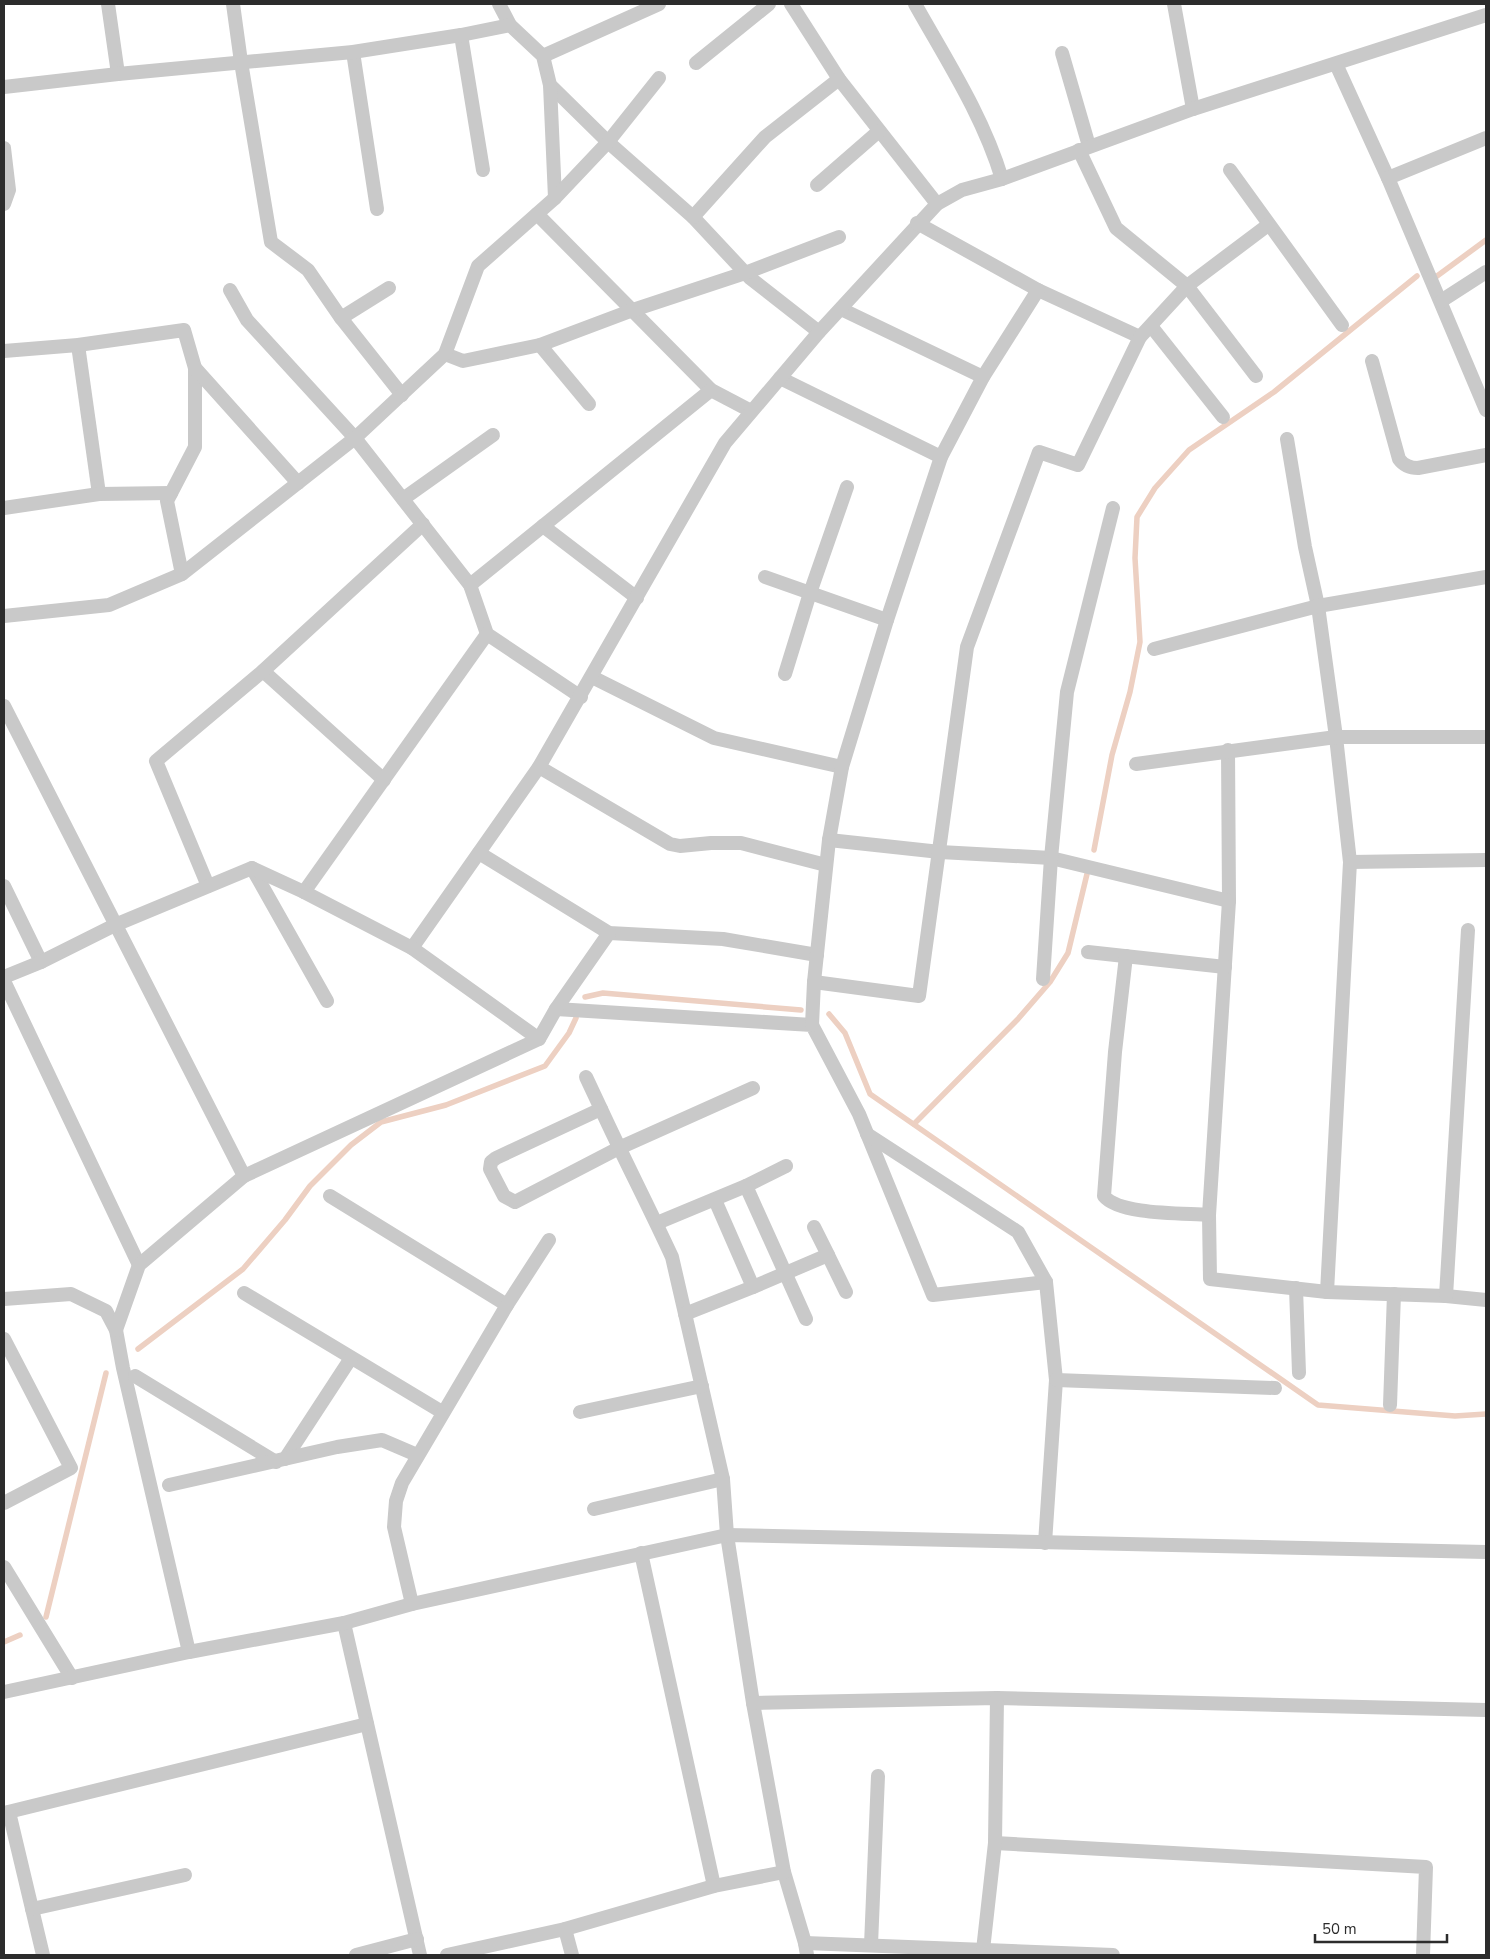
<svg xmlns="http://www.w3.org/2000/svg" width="1490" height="1959" font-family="'Nunito Sans',sans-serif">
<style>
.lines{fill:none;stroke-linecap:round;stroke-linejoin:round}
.stream{stroke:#edd0c2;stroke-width:5.5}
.street{stroke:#c9c9c9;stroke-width:14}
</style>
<rect width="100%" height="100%" fill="#fff"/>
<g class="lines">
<!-- stream -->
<g class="stream">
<path d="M1433,279L1486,240"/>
<path d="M1094,850L1112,755L1130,692L1140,642L1135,558L1137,517L1155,488L1189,450L1274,392L1417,276"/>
<path d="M585,997L603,993L801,1010"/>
<path d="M829,1014L845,1033L870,1094L1318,1405L1455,1416L1486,1414"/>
<path d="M914,1124L1018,1019L1050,982L1068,953L1087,874"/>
<path d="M138,1349L243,1269L285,1220L310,1186L351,1145L381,1122L446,1105L545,1066L569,1033L576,1018"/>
<path d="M46,1617L106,1373"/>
<path d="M4,1642L20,1635"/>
</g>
<!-- street -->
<g class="street">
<path d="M108,4L118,74"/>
<path d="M233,4L241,62L271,242L308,270L341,318L402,395"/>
<path d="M499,4L510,25L543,56L550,85L608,142L693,217L750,278L819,332"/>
<path d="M791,4L839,79L937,204"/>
<path d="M915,4C947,61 983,116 1002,179"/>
<path d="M1174,4L1193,109"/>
<path d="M461,35L483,170"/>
<path d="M353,52L377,209"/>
<path d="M1062,53L1089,146"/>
<path d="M543,56L659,4"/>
<path d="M696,63L769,4"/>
<path d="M1336,64L1388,178L1486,410"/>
<path d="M550,85L555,198"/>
<path d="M4,87L118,74L353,52L461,35L510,25"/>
<path d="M4,148L9,190L4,204"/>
<path d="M1079,150L1116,228L1187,286L1256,376"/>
<path d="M1230,170L1342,325"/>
<path d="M1388,178L1486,138"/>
<path d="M817,185L879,131"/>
<path d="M537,214L711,390L751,411"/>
<path d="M693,217L765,137L839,79"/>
<path d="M230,290L247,320L355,438L470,585L487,634L581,697"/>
<path d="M1038,290L1140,337"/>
<path d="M1441,301L1486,272"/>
<path d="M841,309L983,377"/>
<path d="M341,318L389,288"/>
<path d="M1151,326L1223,417"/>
<path d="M78,345L99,494"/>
<path d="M540,345L589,404"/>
<path d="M4,351L78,345L184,330L195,368V447L167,501L182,574"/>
<path d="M445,354L463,361L540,345L633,310L745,273L839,237"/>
<path d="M1372,361L1399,459C1404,466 1410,468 1418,468L1486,455"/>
<path d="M195,368L298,483"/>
<path d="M780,378L941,457"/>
<path d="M1287,439L1305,547L1318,606L1336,737L1350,862L1327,1292"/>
<path d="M403,499L493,435"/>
<path d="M4,508L99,494L171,493"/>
<path d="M543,526L637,598"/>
<path d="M765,577L887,620"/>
<path d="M470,585L711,390"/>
<path d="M4,616L109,605L182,574L355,438L445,354L478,266L555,198L608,142L659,78"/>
<path d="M1154,649L1318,606L1486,577"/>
<path d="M263,671L384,780"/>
<path d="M785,674L810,593L847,487"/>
<path d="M592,677L714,738L842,767"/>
<path d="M4,706L244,1176"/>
<path d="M1228,750L1229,901L1209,1215L1210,1279L1327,1292L1446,1296L1486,1300"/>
<path d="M1136,764L1336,737H1486"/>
<path d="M539,767L670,844L680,846L711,843H741L826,865"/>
<path d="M829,840L940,852L1051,858L1229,901"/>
<path d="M479,853L609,933L723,939L817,955"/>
<path d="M1350,862L1486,860"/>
<path d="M252,868L327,1001"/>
<path d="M4,886L41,962"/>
<path d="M208,886L156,761L263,671L423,524"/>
<path d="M304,892L487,634"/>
<path d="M412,948L539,767L725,443L819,332L937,204L962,190L1002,179L1193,109L1486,15"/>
<path d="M1088,952L1225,967"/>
<path d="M1126,956L1115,1052L1104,1196C1119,1215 1184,1213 1209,1215"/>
<path d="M4,977L41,962L115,925L252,868L304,892L412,948L539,1039"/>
<path d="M1043,979L1051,858L1067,692L1113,508"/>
<path d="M4,981L139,1265"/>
<path d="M814,982L919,996L967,647L1039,452L1078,465L1140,337L1187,286L1268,225"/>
<path d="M556,1009L812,1025L859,1114L933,1295L1046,1282"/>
<path d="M812,1025L814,982L829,840L842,767L887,620L941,457L983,377L1038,290L917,223"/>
<path d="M586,1077L601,1109"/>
<path d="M753,1088L619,1148L515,1202L504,1196L490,1169L491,1162L496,1158L601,1109C624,1159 649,1207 672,1257L723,1479L727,1535L753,1703L784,1872L805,1943L807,1955"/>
<path d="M867,1134L1018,1232L1046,1282L1056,1380L1045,1543"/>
<path d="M746,1186L786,1166"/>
<path d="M330,1196L507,1305"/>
<path d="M657,1223L746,1186L806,1319"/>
<path d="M828,1255L846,1292"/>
<path d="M753,1287L828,1255L814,1227"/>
<path d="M1296,1288L1299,1373"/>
<path d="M244,1293L442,1412"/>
<path d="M1446,1296L1468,930"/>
<path d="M4,1299L71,1294L106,1311L116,1330L123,1368L189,1652"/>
<path d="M685,1314L753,1287L715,1200"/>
<path d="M116,1330L139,1265L244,1176L539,1039L556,1009L609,933"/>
<path d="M4,1339L71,1468L4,1503"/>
<path d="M135,1376L276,1462"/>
<path d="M1056,1380L1275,1388"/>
<path d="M1390,1405L1394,1294"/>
<path d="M580,1412L702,1386"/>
<path d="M285,1459L351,1358"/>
<path d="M169,1485L337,1447L382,1440L417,1455"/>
<path d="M594,1509L723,1479"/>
<path d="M641,1553L714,1886"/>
<path d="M4,1567L72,1678"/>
<path d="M412,1604L394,1527L396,1501L402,1483L507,1305L549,1240"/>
<path d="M344,1623L420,1955"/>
<path d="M4,1692L189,1652L344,1623L412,1604L727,1535L1486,1552"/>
<path d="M753,1703L997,1698L1486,1710"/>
<path d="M9,1812L43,1955"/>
<path d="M4,1813L367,1724"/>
<path d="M995,1843L1426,1867L1423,1955"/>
<path d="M32,1909L185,1875"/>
<path d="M565,1929L572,1955"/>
<path d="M805,1943L1113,1955"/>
<path d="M871,1945L878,1776"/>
<path d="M983,1950L995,1843L997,1698"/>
<path d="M356,1955L417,1939"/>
<path d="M447,1955L565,1929L714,1886L784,1872"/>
</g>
</g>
<!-- border -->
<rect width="1490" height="1959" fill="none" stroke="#2c2c2c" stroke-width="10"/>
<!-- scale -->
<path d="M1315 1934v8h132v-8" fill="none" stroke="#2c2c2c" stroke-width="2.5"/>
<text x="1322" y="1934" font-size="15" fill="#2c2c2c" stroke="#ffffff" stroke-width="4" paint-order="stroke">50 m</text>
</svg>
